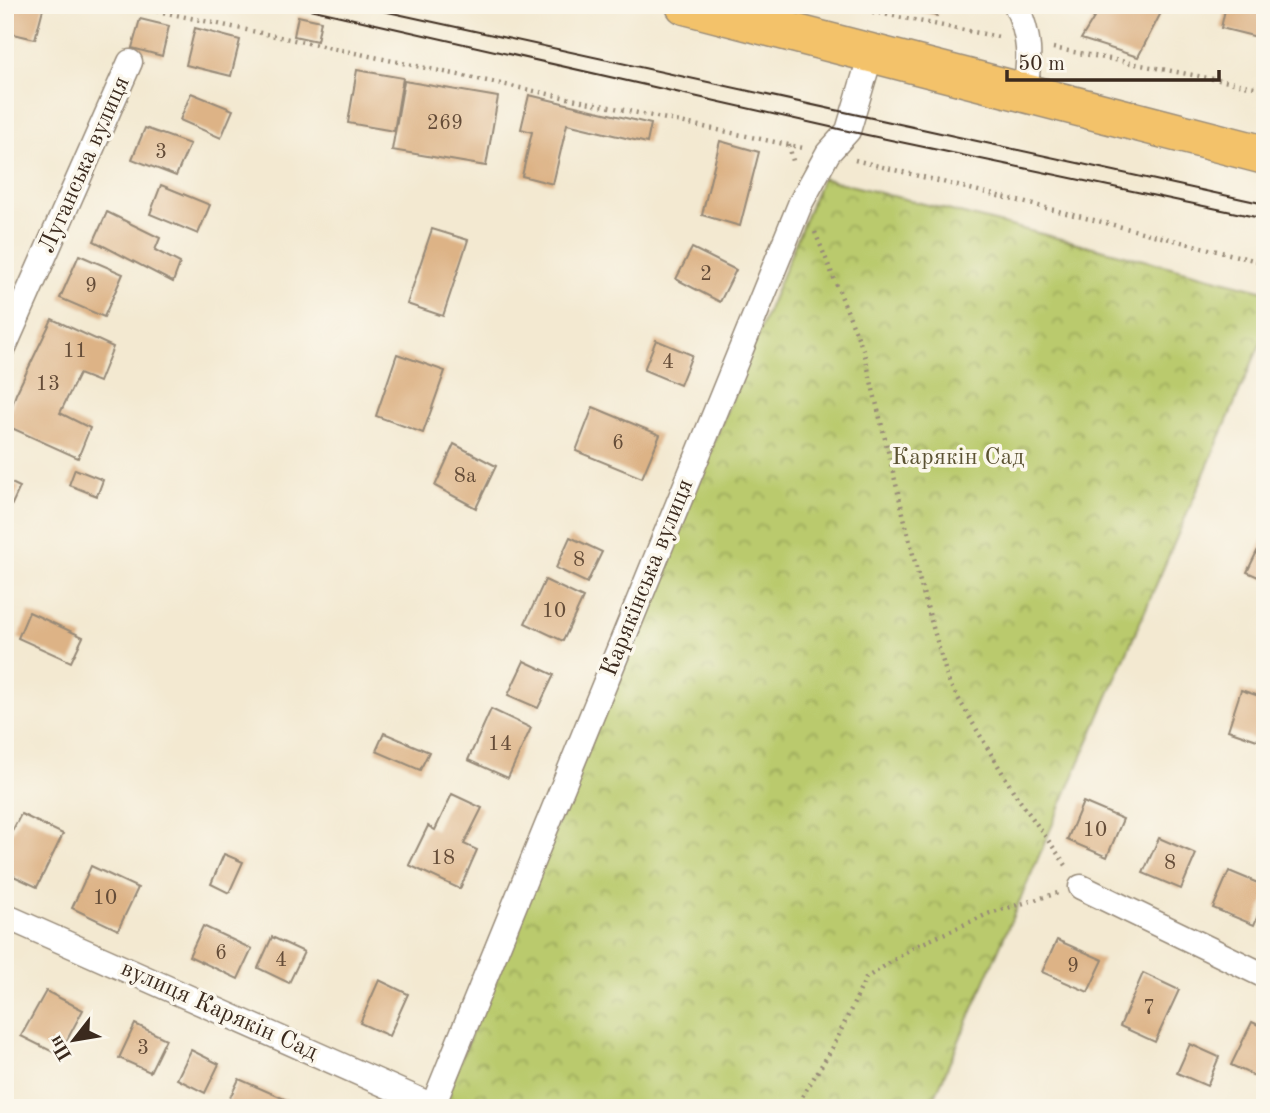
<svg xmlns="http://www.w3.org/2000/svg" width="1270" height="1113" font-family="'Old Standard TT',serif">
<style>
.park{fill:url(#park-crowns);stroke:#7a7a46;stroke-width:2}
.building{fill:#ddb386}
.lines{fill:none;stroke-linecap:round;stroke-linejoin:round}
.street-casing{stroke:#978a78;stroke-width:27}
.primary-casing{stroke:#978a78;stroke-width:41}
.path{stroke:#978a78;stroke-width:4.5;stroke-dasharray:2 5;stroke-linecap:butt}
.street{stroke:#fff;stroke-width:24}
.primary{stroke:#f3c26a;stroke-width:38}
.tram{stroke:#3b2a1e;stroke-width:2}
.labels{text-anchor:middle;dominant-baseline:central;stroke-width:7;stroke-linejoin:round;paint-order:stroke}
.number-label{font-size:21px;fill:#644c38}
.street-label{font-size:24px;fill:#3b2a1e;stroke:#fbf7ec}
.park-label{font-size:24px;fill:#5b5232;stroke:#fbf7ec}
</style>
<defs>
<pattern id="park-crowns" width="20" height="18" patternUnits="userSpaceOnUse" patternTransform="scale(1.75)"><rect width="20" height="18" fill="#baca6d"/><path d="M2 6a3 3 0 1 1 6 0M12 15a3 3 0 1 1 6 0" fill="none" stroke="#98a459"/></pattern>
</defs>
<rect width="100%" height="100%" fill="#fbf7ec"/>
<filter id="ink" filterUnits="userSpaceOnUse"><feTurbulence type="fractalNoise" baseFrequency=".0143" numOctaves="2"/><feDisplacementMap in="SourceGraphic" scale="14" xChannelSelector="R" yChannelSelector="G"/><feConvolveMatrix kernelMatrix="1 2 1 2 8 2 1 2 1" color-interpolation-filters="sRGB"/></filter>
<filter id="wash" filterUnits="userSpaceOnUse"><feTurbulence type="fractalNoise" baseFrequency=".00686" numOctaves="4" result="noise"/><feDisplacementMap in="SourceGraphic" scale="28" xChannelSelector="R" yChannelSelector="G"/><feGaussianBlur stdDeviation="1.57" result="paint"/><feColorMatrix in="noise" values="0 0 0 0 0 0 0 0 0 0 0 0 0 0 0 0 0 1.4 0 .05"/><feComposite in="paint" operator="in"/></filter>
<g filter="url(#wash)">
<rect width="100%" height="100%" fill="#f3e9d1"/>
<!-- park -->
<path class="park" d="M822,178L1265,291V333L930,1108H441Z"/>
<g id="blocks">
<!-- building -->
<g class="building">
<path d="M7,5H44L35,39L5,32Z"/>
<path d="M893,5H939L937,16Z"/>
<path d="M1102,5H1165L1138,57L1081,39Z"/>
<path d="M1226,5H1265V39L1221,28Z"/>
<path d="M298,16L321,21L317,41L294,36Z"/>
<path d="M140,19L169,26L162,56L132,48Z"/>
<path d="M195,28L240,40L231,76L186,65Z"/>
<path d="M357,70L403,78L394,131L348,123Z"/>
<path d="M404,81L498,97L486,166L392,150Z"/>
<path d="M191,93L233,110L221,138L180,120Z"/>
<path d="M529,95L651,124L647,143L567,124L553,184L522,176L532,132L521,129Z"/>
<path d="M145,128L190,144L176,176L132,159Z"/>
<path d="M720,141L759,152L740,226L702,215Z"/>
<path d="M161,185L210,205L198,234L150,214Z"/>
<path d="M107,212L160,238L155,250L180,263L173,282L94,241Z"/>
<path d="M432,229L468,240L443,316L407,304Z"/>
<path d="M692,248L736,270L720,302L676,279Z"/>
<path d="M79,255L123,274L104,317L60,298Z"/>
<path d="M52,319L113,347L99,382L79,374L60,413L90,428L78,458L5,425L16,394Z"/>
<path d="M656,340L692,355L680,385L644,370Z"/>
<path d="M397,354L445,371L423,433L376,416Z"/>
<path d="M593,407L660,435L642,478L576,451Z"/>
<path d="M454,444L496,466L476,508L435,486Z"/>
<path d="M75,469L103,480L97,496L69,485Z"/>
<path d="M5,480L20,487L7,515H5Z"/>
<path d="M1265,535V580L1247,572Z"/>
<path d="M570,537L602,552L587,583L556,568Z"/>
<path d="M545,580L583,598L563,641L525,623Z"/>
<path d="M29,612L83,637L71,662L18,638Z"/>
<path d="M524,661L554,675L538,708L508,695Z"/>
<path d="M1241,690L1265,698L1263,742L1228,730Z"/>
<path d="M491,709L531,728L508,778L468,760Z"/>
<path d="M384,733L429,752L420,770L376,751Z"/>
<path d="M452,794L482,808L464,844L477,850L460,889L409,865L428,826L435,830Z"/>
<path d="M1083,802L1123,819L1107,857L1067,840Z"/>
<path d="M21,814L63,834L37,887L5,872V845Z"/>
<path d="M1159,838L1196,854L1181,889L1143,873Z"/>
<path d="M224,854L243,862L229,893L211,884Z"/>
<path d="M91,866L138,888L118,930L72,908Z"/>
<path d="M1229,871L1265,886V899L1254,925L1213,908Z"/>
<path d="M203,926L252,949L238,979L189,956Z"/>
<path d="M272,937L304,952L289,983L258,968Z"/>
<path d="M1057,940L1103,960L1088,992L1042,972Z"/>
<path d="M1143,973L1179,990L1155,1042L1120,1026Z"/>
<path d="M379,980L408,994L389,1036L360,1023Z"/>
<path d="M46,991L83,1010L59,1055L21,1036Z"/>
<path d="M1252,1022L1265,1028V1081L1231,1065Z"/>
<path d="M135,1024L166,1039L150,1072L119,1058Z"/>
<path d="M1190,1044L1219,1057L1207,1086L1177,1073Z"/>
<path d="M191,1050L219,1064L205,1093L177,1079Z"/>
<path d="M239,1079L305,1108H225Z"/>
</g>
</g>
</g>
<g filter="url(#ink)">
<use href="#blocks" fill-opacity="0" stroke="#978a78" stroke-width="2"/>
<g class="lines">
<defs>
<g id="street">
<path d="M1016,5C1031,38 1030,57 1025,93"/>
<path d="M5,345L130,62"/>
<path d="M1081,887L1265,976"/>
<path d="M5,916L433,1106"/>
<path d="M432,1108L801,202L828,153L848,131L871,54"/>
</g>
<path id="primary" d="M685,5L1265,155"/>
</defs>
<!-- street casing -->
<use href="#street" class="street-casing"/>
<!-- primary casing -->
<use href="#primary" class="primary-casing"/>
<!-- path -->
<g class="path">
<path d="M129,5L803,148"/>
<path d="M838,5L999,37"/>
<path d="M1053,48L1265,89"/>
<path d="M789,145L793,161"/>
<path d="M855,160L1265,263"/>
<path d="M815,232L864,352L918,575L949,683L1015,794L1068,868"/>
<path d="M795,1108L833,1047L866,978L912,948L990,913L1058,893"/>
</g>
<!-- street -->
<use href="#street" class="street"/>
<!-- primary -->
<use href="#primary" class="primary"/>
<!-- tram -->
<g class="tram">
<path d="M292,5L848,131L1265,219"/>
<path d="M356,5L1265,204"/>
</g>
</g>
</g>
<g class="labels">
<!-- number labels -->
<g class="number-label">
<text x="445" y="123">269</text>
<text x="161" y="152">3</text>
<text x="706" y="274">2</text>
<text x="91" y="286">9</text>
<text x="75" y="351">11</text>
<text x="668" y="362">4</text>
<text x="48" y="384">13</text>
<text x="618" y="443">6</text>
<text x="465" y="476">8а</text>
<text x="579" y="560">8</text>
<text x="554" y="611">10</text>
<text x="500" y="744">14</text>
<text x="1095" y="830">10</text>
<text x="443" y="858">18</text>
<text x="1170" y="863">8</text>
<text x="105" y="898">10</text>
<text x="221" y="953">6</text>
<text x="281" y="960">4</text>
<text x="1073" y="966">9</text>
<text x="1149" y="1008">7</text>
<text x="143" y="1048">3</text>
</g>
<!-- street labels -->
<g class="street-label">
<text transform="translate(85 165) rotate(-66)">Луганська вулиця</text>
<text transform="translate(648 578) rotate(-68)">Карякінська вулиця</text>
<text transform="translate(219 1011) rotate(24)">вулиця Карякін Сад</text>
</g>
<!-- park labels -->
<g class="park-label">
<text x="958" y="458">Карякін Сад</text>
</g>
</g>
<!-- margin -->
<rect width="1270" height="1113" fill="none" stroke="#fbf7ec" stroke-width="28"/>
<!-- north arrow -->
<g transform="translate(74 1040) rotate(239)" stroke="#fbf7ec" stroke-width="5" paint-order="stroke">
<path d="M0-5L12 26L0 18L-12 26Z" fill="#3b2a1e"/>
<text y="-10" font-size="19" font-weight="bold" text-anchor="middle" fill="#3b2a1e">Пн</text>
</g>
<!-- scale -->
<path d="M1007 70v10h212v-10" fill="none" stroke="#3b2a1e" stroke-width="3.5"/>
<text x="1018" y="70" font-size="21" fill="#3b2a1e" stroke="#fbf7ec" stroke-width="5" paint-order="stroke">50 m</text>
</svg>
